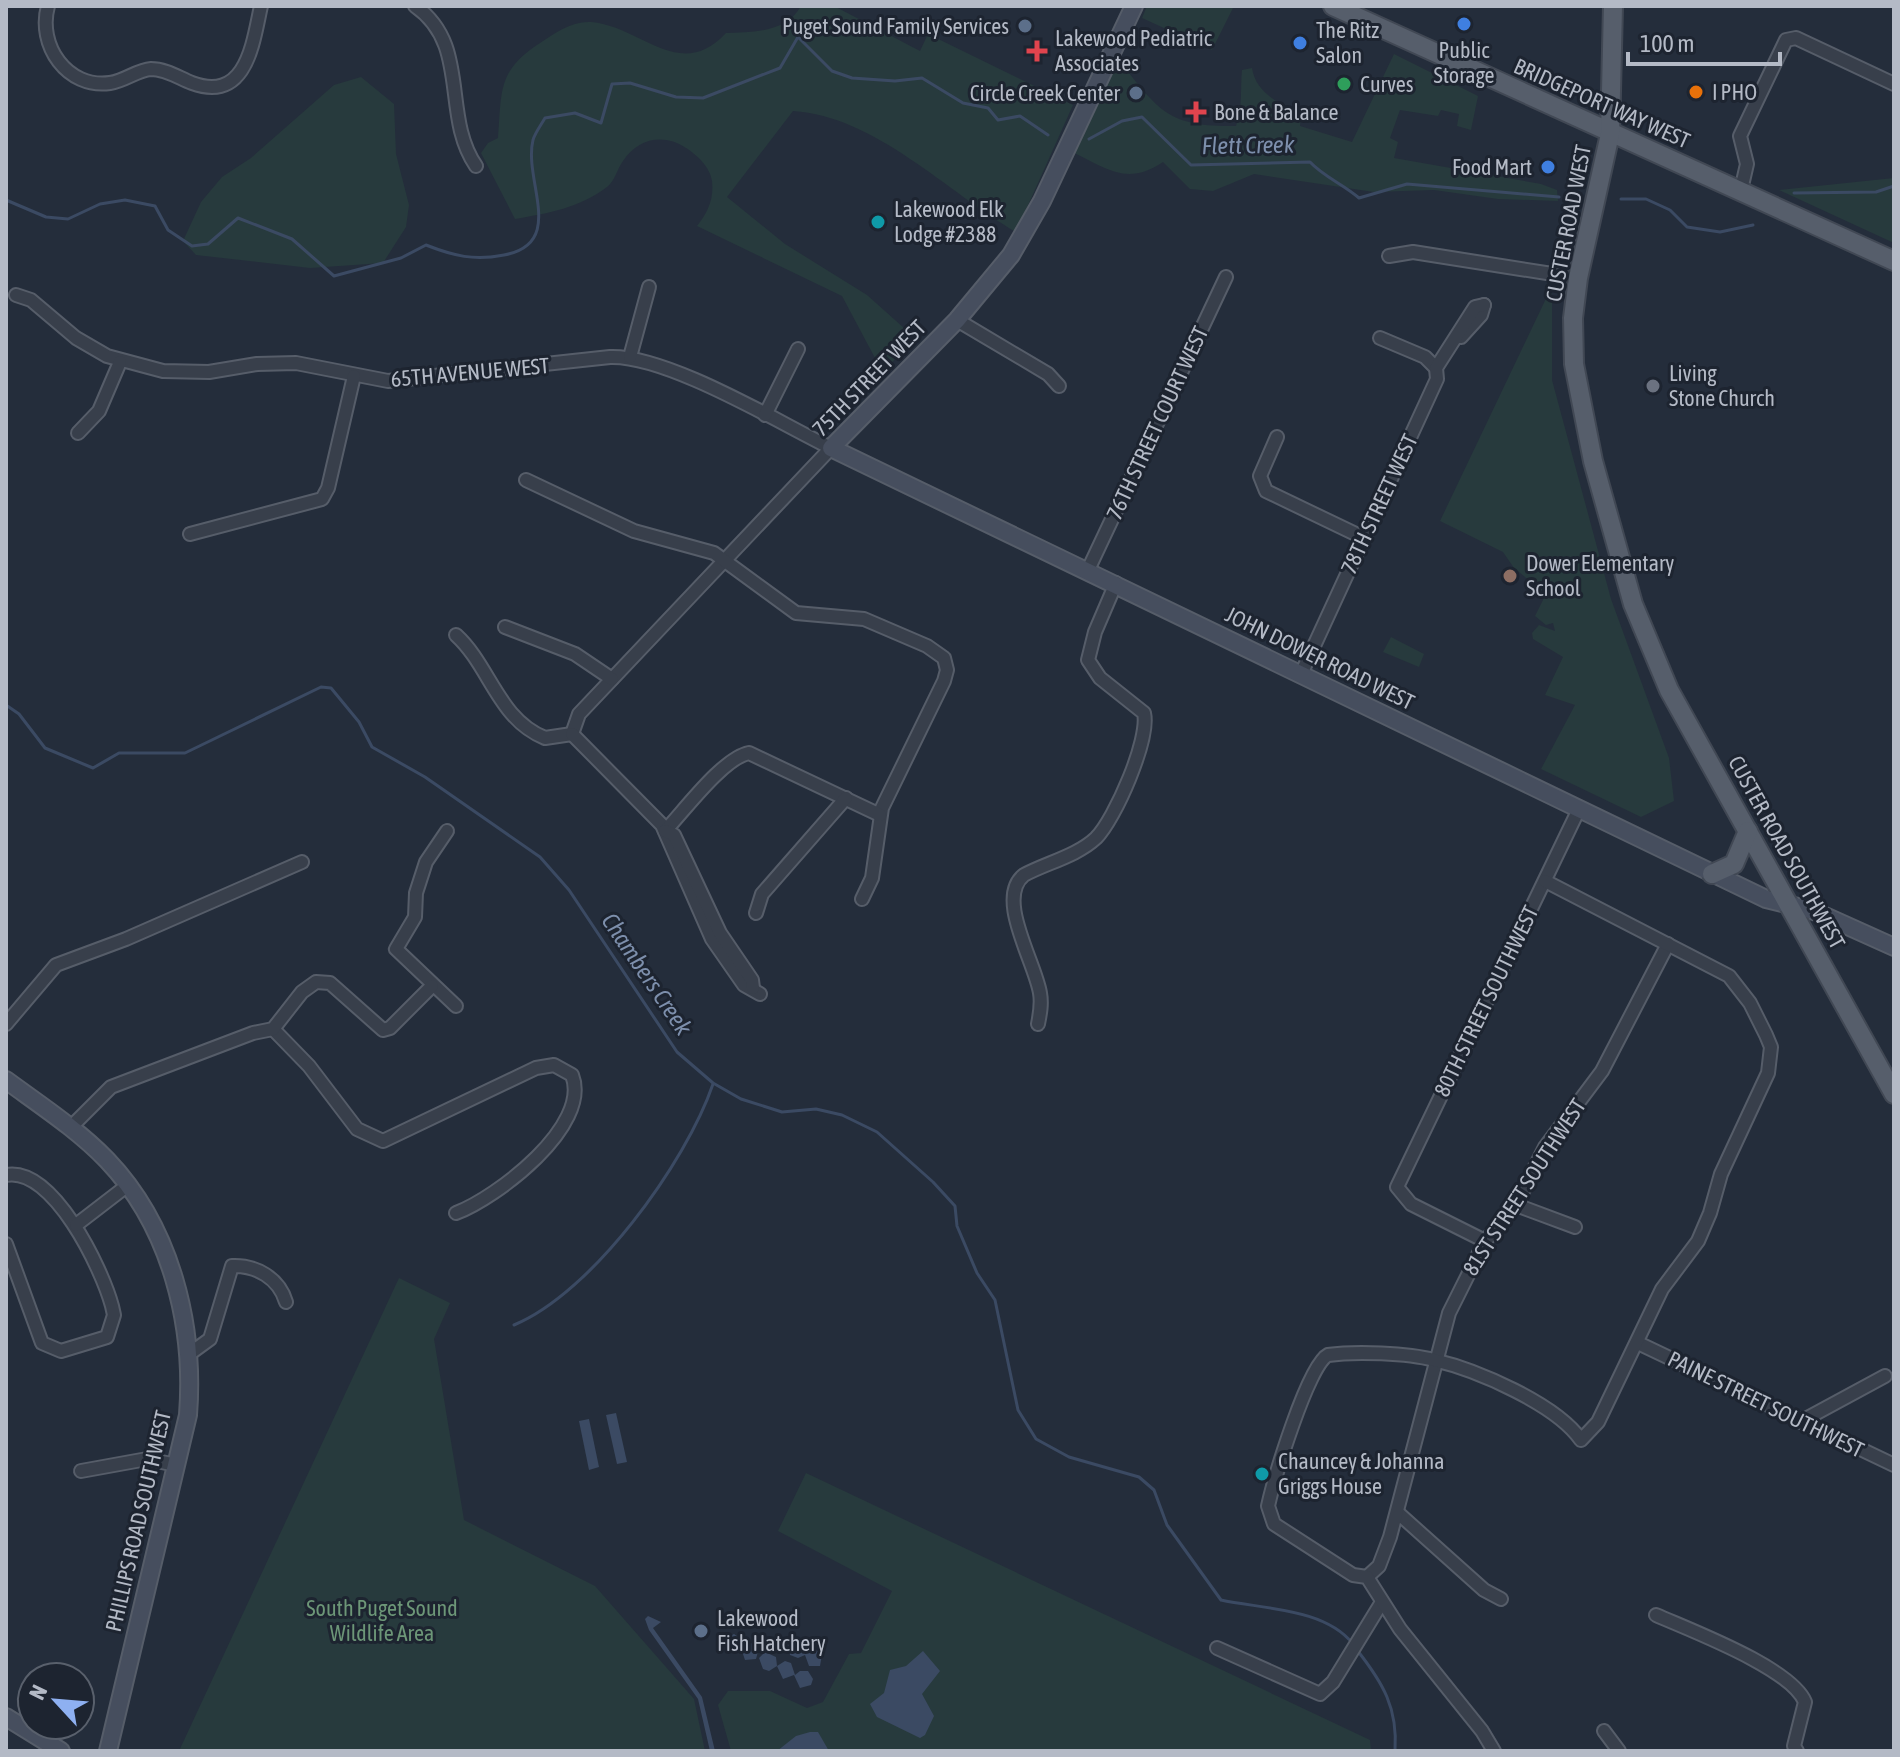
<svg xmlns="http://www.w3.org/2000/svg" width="1900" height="1757" font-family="'Asap Condensed',sans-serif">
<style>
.green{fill:#273a3d}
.water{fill:#3b4a63}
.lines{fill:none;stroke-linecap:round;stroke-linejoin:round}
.stream{stroke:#3b4a63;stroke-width:3}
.street-casing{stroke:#565d69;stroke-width:16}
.secondary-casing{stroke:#565d69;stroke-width:20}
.primary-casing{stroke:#414854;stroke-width:22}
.street{stroke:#383f4b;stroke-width:12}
.secondary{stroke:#464e5e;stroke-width:16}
.primary{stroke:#565e6b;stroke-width:18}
.shop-dot{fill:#3f7fe0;stroke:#1d2430;stroke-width:3}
.service-dot{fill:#5c6f8a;stroke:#1d2430;stroke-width:3}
.health-dot{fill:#e0444e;stroke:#1d2430;stroke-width:3}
.leisure-dot{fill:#2e9e5b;stroke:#1d2430;stroke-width:3}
.food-dot{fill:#e8710a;stroke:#1d2430;stroke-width:3}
.culture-dot{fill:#0f9aa8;stroke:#1d2430;stroke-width:3}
.worship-dot{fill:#6b7280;stroke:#1d2430;stroke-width:3}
.education-dot{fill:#8d6e63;stroke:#1d2430;stroke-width:3}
.labels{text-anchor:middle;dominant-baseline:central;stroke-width:6;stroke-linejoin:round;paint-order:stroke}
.poi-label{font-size:22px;fill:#b4bac6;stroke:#1d2430;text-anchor:start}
.street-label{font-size:22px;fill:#b4bac6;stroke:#1d2430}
.park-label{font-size:22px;fill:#6c9677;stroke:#1d2430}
.water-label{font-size:24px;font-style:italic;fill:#7d8fac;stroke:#1d2430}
</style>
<rect width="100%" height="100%" fill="#242d3b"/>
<!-- green -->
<g class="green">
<path d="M801,6H834L920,51L928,34L1073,105L1016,232C947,192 875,116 793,111L727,197L785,244L867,295L914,337L883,373L842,296L697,226C708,212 714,199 712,181C710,167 697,155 686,148C664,133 638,138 623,161C617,169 615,181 607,187C579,208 549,213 515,219L481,153L488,143L498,138C502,90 497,71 540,43C555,33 571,21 591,22C641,26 680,83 726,33C752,32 786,33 801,6Z"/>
<path d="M1147,6H1234L1212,50L1142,18Z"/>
<path d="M1394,54L1478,96L1471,130L1457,126L1459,114L1441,110L1438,116L1400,110L1390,138L1398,142L1394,158L1541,184L1557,190L1558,201L1498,199L1434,190L1374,192L1254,174L1213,191L1190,189L1163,162C1127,186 1108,169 1072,152L1116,57C1159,109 1164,127 1236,126C1243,107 1240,90 1242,70L1252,68C1256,94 1280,103 1301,115L1300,126L1352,142Z"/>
<path d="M361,77L394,104L396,154L409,205L406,227L383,263L310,268L196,255L183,241L201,202L222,177L251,158L334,85Z"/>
<path d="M1894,178V243L1779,190Z"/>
<path d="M1552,286V380L1611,599L1669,758L1674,801L1641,817L1541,769L1575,705L1545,695L1563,657L1533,639L1532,633L1539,625L1555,631L1553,623L1546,625L1535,616L1546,594L1514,568L1503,552L1440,521Z"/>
<path d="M1391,637L1424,654L1419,667L1383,652Z"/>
<path d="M399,1278L450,1303L434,1339L464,1520L595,1586L694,1699L705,1751H179Z"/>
<path d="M806,1473L1370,1740L1371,1751H731L718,1705L728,1691H770L807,1708L823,1702L849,1654L861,1653L892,1591L778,1531Z"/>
</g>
<!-- water -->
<g class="water">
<path d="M616,1413L627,1462L617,1464L606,1415Z"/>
<path d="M589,1419L599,1467L589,1470L579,1421Z"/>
<path d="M648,1616L661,1622L653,1628L702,1697L715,1751H710L698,1699L649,1630L645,1619Z"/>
<path d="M734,1634L741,1639L742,1647L751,1643L759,1648L756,1659L745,1660L741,1648L734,1653L726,1649L725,1639Z"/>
<path d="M797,1640L805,1645L806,1653L815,1649L822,1654L820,1666H809L805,1655L798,1658L790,1655L788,1645Z"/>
<path d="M923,1651L940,1671L922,1694L934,1716L925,1735L920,1738L877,1717L870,1704L884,1693L890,1670L906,1666Z"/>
<path d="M765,1652L776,1657L777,1666L785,1661L791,1663L795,1675L800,1671H808L813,1679L811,1685L800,1688L794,1675L783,1679L777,1666L769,1671L763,1669L759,1658Z"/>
<path d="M810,1732H818L829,1751H777L796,1736Z"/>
</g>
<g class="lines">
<!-- stream -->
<g class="stream">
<path d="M1089,139L1122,121L1142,117L1191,165L1310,162C1324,177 1343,184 1359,198L1407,184L1559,197"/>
<path d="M1794,193L1876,192L1894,186"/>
<path d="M1621,199H1646L1670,210L1687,227L1720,232L1753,225"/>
<path d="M6,200L46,217L68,219L100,204L125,200L155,206L168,230L192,246L208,244L238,218L292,239L334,276L401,258L426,245C454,256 474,261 504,255C567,243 523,181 533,140C535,133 541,125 545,118L575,113L601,123L612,84L630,83L676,97L703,98L780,68L798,37L832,71L852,78L895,81L922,78L963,103L988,108L998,120L1020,116L1048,135"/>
<path d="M6,705L19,714L45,748L93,768L119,753H185L321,687L331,688L359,722L372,747L425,777L540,857L569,890L677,1052L713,1083L741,1099L782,1112L816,1109L842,1115L877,1132L933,1182L955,1206L957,1226L977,1273L995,1300L1018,1410L1036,1439L1069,1457L1139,1477L1154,1490L1167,1525L1221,1600C1262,1609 1325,1608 1353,1644"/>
<path d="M514,1325C592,1293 686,1163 713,1084"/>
<path d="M1357,1650C1383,1683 1398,1708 1395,1751"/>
</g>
<defs>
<g id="street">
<path d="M48,6C37,45 67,89 110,83C125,81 137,70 151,69C166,69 179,78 192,83C247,103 253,42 261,6"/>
<path d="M415,6C471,45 441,115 476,166"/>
<path d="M1741,190L1747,164L1740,136L1786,40L1796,38L1894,84"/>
<path d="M1389,256L1413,252L1578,278"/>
<path d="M16,295L31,300L76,338L107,356L163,371L209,372L257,364L296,363L388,381L610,357C667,355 776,421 831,448L579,714L572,734"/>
<path d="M957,320L1048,374L1059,386"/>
<path d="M1461,337L1481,315L1484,305"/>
<path d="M1380,338L1425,357L1436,368"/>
<path d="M630,357L649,287"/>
<path d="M765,415L798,349"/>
<path d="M78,433L99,411L120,362"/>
<path d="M1277,437L1260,476L1266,491L1364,538"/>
<path d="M526,480L634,531L714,553L796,613L864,619L927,646L944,658L947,670L944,681L882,808L872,878L862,899"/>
<path d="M190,534L322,499L328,488L354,376"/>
<path d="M1088,570L1226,277"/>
<path d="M505,627L575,654L612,679"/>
<path d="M456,635C490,666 498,719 545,738L572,734"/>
<path d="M1302,672L1437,379L1436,368L1475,307L1484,305"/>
<path d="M572,734L662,825L712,939L744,985L760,994"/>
<path d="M447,831L426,862L416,893L415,917L396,949L456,1006"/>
<path d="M665,831C684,811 723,758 749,753L880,815"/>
<path d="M665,831L674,835L720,933L752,980L753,988"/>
<path d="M756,913L762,894L846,798"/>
<path d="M6,1024L56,965L126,939L302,862"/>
<path d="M1038,1024C1040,1014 1042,1004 1040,993C1035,962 995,898 1024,875C1046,863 1077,856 1096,838C1115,819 1150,739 1144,713L1100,678L1088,660L1095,632L1116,583"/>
<path d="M273,1029L309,1066L357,1129L383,1141L536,1068L554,1065L572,1075C592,1126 496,1198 456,1213"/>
<path d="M70,1128L111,1087L253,1033L273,1029L302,992L316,982L330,983L383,1030L390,1028L432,986"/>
<path d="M6,1175C53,1166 102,1269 112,1306L114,1315L107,1337L61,1351L42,1343L6,1244"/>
<path d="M1516,1205L1575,1227"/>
<path d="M76,1225L128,1185"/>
<path d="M1485,1241L1411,1204L1397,1187L1579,809"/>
<path d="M1638,1343L1894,1465"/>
<path d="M188,1355L210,1339L232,1266C256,1265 279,1278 286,1302"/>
<path d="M1800,1422L1885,1376"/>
<path d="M81,1471L147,1459L176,1465"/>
<path d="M1398,1513L1484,1590L1501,1599"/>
<path d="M1367,1577L1379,1566L1390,1537L1449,1313L1485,1241L1516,1205L1545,1147L1602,1071L1668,944"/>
<path d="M1656,1615C1692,1631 1791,1668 1805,1702L1794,1746L1797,1751"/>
<path d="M1217,1648L1320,1694L1333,1682L1382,1602"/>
<path d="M1604,1731L1619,1751"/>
<path d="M1494,1751L1482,1731L1400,1629L1367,1577L1353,1575L1274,1524L1268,1506C1274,1479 1308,1365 1328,1355C1355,1351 1408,1353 1434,1360C1477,1370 1556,1404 1581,1440L1598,1422L1662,1289L1698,1241L1710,1213L1721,1174L1768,1073L1771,1047L1766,1035L1750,1003L1729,976L1545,881"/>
</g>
<g id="secondary">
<path d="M1134,6L1042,201L1011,255L957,320L831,448L1766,899L1814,911L1894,947"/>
<path d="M6,1080C40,1105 77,1129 107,1160C171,1227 195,1325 188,1415L108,1751"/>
<path d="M6,1717L61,1751"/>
</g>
<g id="primary">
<path d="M1333,6L1894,261"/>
<path d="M1613,6L1610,134L1578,278L1573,318L1574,364L1593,461L1633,604L1669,690L1894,1094"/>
<path d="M1712,874L1734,864L1748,831"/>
</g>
</defs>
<!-- street casing -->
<use href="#street" class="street-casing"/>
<!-- secondary casing -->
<use href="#secondary" class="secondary-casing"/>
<!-- primary casing -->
<use href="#primary" class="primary-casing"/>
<!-- street -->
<use href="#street" class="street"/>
<!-- secondary -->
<use href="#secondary" class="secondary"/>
<!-- primary -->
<use href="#primary" class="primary"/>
</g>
<!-- markers -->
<g class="shop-dot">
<circle cx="1464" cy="24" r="8"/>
<circle cx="1300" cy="43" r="8"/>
<circle cx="1548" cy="167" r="8"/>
</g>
<g class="service-dot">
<circle cx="1025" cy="26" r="8"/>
<circle cx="1136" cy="93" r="8"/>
<circle cx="701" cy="1631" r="8"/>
</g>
<g class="health-dot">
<path d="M1033 39h8v8h8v8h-8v8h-8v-8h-8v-8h8z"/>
<path d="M1192 100h8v8h8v8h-8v8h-8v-8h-8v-8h8z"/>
</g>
<circle class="leisure-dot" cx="1344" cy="84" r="8"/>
<circle class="food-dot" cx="1696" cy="92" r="8"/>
<g class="culture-dot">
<circle cx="878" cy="222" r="8"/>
<circle cx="1262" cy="1474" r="8"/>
</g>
<circle class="worship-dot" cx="1653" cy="386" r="8"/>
<circle class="education-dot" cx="1510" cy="576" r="8"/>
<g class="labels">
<!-- poi labels -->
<g class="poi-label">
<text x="1009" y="26" text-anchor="end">Puget Sound Family Services</text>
<text x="1316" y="30">The Ritz<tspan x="1316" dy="25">Salon</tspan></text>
<text x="1055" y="38">Lakewood Pediatric<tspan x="1055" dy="25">Associates</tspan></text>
<text x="1464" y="50" text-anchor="middle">Public<tspan x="1464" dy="25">Storage</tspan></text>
<text x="1360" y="84">Curves</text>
<text x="1712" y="92">I PHO</text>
<text x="1120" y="93" text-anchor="end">Circle Creek Center</text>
<text x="1214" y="112">Bone &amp; Balance</text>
<text x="1532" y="167" text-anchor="end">Food Mart</text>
<text x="894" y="209">Lakewood Elk<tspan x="894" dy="25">Lodge #2388</tspan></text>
<text x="1669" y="373">Living<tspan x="1669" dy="25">Stone Church</tspan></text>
<text x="1526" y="563">Dower Elementary<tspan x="1526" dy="25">School</tspan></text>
<text x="1278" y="1461">Chauncey &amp; Johanna<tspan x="1278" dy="25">Griggs House</tspan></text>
<text x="717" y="1618">Lakewood<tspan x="717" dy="25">Fish Hatchery</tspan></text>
</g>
<!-- street labels -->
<g class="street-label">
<text transform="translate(1602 103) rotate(24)">BRIDGEPORT WAY WEST</text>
<text transform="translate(1568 223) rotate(-79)">CUSTER ROAD WEST</text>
<text transform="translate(470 372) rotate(-5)">65TH AVENUE WEST</text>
<text transform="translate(869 378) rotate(-46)">75TH STREET WEST</text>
<text transform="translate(1157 423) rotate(-65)">76TH STREET COURT WEST</text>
<text transform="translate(1379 504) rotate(-65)">78TH STREET WEST</text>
<text transform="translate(1320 658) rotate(26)">JOHN DOWER ROAD WEST</text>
<text transform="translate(1787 852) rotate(61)">CUSTER ROAD SOUTHWEST</text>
<text transform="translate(1486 1001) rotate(-64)">80TH STREET SOUTHWEST</text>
<text transform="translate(1524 1187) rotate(-57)">81ST STREET SOUTHWEST</text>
<text transform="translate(1766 1404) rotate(26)">PAINE STREET SOUTHWEST</text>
<text transform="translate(138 1521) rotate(-77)">PHILLIPS ROAD SOUTHWEST</text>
</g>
<!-- park labels -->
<g class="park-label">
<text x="382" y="1608">South Puget Sound<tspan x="382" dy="25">Wildlife Area</tspan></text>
</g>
<!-- water labels -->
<g class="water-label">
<text transform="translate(1248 145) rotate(-1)">Flett Creek</text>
<text transform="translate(647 974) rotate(56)">Chambers Creek</text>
</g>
</g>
<!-- border -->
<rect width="1900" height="1757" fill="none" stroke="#b4bac6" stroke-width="16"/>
<!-- north arrow -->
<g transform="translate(56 1701) rotate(296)"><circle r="38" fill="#1d2430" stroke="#59606c" stroke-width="2"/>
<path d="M0-6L14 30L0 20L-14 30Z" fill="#8eb0f1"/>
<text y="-12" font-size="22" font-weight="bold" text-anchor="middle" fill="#b4bac6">N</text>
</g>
<!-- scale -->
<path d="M1628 52v12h152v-12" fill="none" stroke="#b4bac6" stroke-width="4"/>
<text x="1640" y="52" font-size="24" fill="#b4bac6" stroke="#1d2430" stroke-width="6" paint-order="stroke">100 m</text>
</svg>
